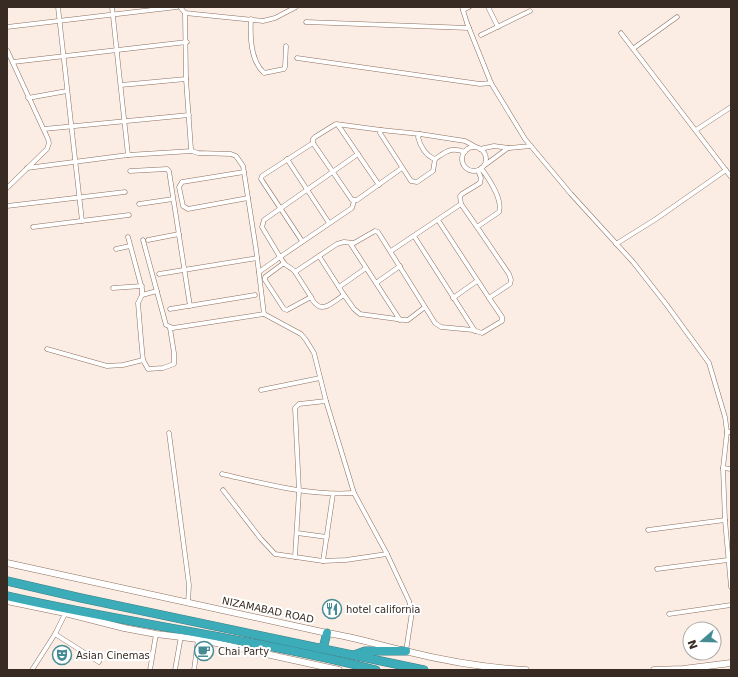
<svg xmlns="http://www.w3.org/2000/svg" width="738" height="677" font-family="'DejaVu Sans',sans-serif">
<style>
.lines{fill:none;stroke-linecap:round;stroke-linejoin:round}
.street-casing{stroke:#8d6f5d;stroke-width:5}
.secondary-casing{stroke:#8d6f5d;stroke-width:7}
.highway-casing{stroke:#3b7f84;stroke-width:9}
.street{stroke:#fff;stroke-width:4}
.secondary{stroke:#fff;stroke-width:6}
.highway{stroke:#3dacb9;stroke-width:8}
.labels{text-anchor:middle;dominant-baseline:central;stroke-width:4;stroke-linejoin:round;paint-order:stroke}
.poi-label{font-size:10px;fill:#382b23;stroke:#fff;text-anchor:start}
.street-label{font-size:10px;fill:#382b23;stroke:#fff}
</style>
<rect width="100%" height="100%" fill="#fbede4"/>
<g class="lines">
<defs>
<g id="street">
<path d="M58,7L82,221"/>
<path d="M112,7L128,155"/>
<path d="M180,7L185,13L186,79L191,149L192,151L198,153L231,154L236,156L243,166L256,249L264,314L301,334L306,340L314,353L326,401L354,493L387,554L409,601L412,612L406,651"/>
<path d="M462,7L467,23L491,83L525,139L571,194L633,262L666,304L709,363L725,417L727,432"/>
<path d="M488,7L498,27"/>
<path d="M463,10L469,7"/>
<path d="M185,13L263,21L275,18L296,7"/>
<path d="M251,19C250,36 250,60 264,73L284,69L285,67L286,46"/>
<path d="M306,22L469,28"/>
<path d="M7,27L177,7"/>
<path d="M621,33L731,177"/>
<path d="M481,35L530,11"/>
<path d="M634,48L677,17"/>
<path d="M7,50L48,139L49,143L47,149L7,188"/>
<path d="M297,58L480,84L491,83"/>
<path d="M13,62L187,42"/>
<path d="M121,85L186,79"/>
<path d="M28,98L67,91"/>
<path d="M338,125L379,185"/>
<path d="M44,129L189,115"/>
<path d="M381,130L336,124L315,137L313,139V143L352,200H357L402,168"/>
<path d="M696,130L731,107"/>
<path d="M420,134L381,130L380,133L411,181L417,182L433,171L435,159"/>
<circle cx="474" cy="159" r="12"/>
<path d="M480,149L494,146L509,148L531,146"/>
<path d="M465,152C450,147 447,151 435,159C426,156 420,146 418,137L420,134L465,141L476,147"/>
<path d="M287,159L329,223"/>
<path d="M485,165L508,148"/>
<path d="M27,168L128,155L192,151"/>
<path d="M130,171L167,169L169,171L190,306"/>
<path d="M244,172L182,182L179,187L183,206L188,209L248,198"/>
<path d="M354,201L352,208L280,257L262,227L264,220L358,154"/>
<path d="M139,204L173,199"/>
<path d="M461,204L477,227"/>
<path d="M7,206L125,192"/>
<path d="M438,220L489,298"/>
<path d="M33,227L129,215"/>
<path d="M414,236L475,331"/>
<path d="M128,237L142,289V295L138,303L141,339L143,360L148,369L163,368L174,364V353L170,328"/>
<path d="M143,240L166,325L173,328L264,314"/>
<path d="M148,240L179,234"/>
<path d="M302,241L261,179L262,176L313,143"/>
<path d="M350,243L400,320"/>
<path d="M616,244L656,219L726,170"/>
<path d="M116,249L130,246"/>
<path d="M391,251L461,204L460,196L462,194L480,183L481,178L478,170"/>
<path d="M319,256L344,295"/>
<path d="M259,272L280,257L284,263"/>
<path d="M295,272L311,297"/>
<path d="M159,274L257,258"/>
<path d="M376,283L400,266"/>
<path d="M339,287L366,268"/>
<path d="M113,288L142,286"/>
<path d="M142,295L157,291"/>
<path d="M453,298L477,281"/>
<path d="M425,307L378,232L375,231L354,243L344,242L337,244L295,272C293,268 287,267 284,263L265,277V280L284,309L287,310L311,297C312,299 314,303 317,305C324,312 337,299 344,295L354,309L360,314L404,320H408L425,307L435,323L441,327L473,330L482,333L502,321V317L489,298L510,284L511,280L509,274L477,227L499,212C503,199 489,179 481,168"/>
<path d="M170,309L255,295"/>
<path d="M47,349L107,366L123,365L143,360"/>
<path d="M261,390L320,378"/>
<path d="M731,432H727L723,468L725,520L731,587"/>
<path d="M169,433L189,585L188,603"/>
<path d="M723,468L731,469"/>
<path d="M222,474C266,484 309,496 354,493"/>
<path d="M223,490L261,539L275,554L323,561L346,560L387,554"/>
<path d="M648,530L725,520"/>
<path d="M297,533L327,537"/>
<path d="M295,557L299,491L295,408L299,404L326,401"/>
<path d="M323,561L333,494"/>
<path d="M657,569L728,560"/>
<path d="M669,614L731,605"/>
<path d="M55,634L99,662"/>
<path d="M32,670L55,634L66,612"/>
<path d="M150,670L156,634"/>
<path d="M175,670L181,636"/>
<path d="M194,670L198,639"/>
</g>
<g id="secondary">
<path d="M7,563L327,633C354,637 379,645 405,651C445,661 486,668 526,670"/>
<path d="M7,601L65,613L124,628L156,634L198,639L339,670"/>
<path d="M654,670L683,669L731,663"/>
</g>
<g id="highway">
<path d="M7,581L81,598L424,670"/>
<path d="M7,596C129,624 255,639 376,670"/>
<path d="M323,648L327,633"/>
<path d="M354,655L365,651H406"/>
</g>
</defs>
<!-- street casing -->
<use href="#street" class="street-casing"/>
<!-- secondary casing -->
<use href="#secondary" class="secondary-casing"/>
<!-- highway casing -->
<use href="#highway" class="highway-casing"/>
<!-- street -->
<use href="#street" class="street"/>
<!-- secondary -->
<use href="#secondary" class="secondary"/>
<!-- highway -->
<use href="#highway" class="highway"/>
</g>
<!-- icons -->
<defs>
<symbol id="restaurant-ring" viewBox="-11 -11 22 22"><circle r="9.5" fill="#fff" stroke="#448b94" stroke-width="1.5"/><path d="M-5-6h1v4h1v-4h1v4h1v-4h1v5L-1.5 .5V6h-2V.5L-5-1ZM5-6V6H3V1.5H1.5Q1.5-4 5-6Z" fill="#448b94"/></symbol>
<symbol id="cafe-ring" viewBox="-11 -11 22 22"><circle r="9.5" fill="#fff" stroke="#448b94" stroke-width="1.5"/><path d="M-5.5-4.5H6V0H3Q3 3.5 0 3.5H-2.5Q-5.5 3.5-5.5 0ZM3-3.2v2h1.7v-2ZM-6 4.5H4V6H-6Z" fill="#448b94"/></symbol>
<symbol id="theatre-ring" viewBox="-11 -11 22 22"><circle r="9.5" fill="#fff" stroke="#448b94" stroke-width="1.5"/><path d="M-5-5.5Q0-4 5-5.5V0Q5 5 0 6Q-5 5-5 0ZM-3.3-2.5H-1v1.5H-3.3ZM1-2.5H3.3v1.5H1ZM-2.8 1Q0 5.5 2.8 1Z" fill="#448b94"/></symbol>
</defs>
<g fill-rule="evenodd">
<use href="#restaurant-ring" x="321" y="598" width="22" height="22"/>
<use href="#cafe-ring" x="193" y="640" width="22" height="22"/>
<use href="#theatre-ring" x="51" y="644" width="22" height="22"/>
</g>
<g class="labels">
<!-- poi labels -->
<g class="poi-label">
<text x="346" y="609">hotel california</text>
<text x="218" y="651">Chai Party</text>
<text x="76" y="655">Asian Cinemas</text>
</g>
<!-- street labels -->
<g class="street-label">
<text transform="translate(268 610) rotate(12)">NIZAMABAD ROAD</text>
</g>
</g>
<!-- border -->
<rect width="738" height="677" fill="none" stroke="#382b23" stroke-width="16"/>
<!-- north arrow -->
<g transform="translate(702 641) rotate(250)"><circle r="19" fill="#ffffff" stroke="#afaaa7"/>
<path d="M0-3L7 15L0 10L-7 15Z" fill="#448b94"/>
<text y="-6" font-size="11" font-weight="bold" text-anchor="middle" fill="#382b23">N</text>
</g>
</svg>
